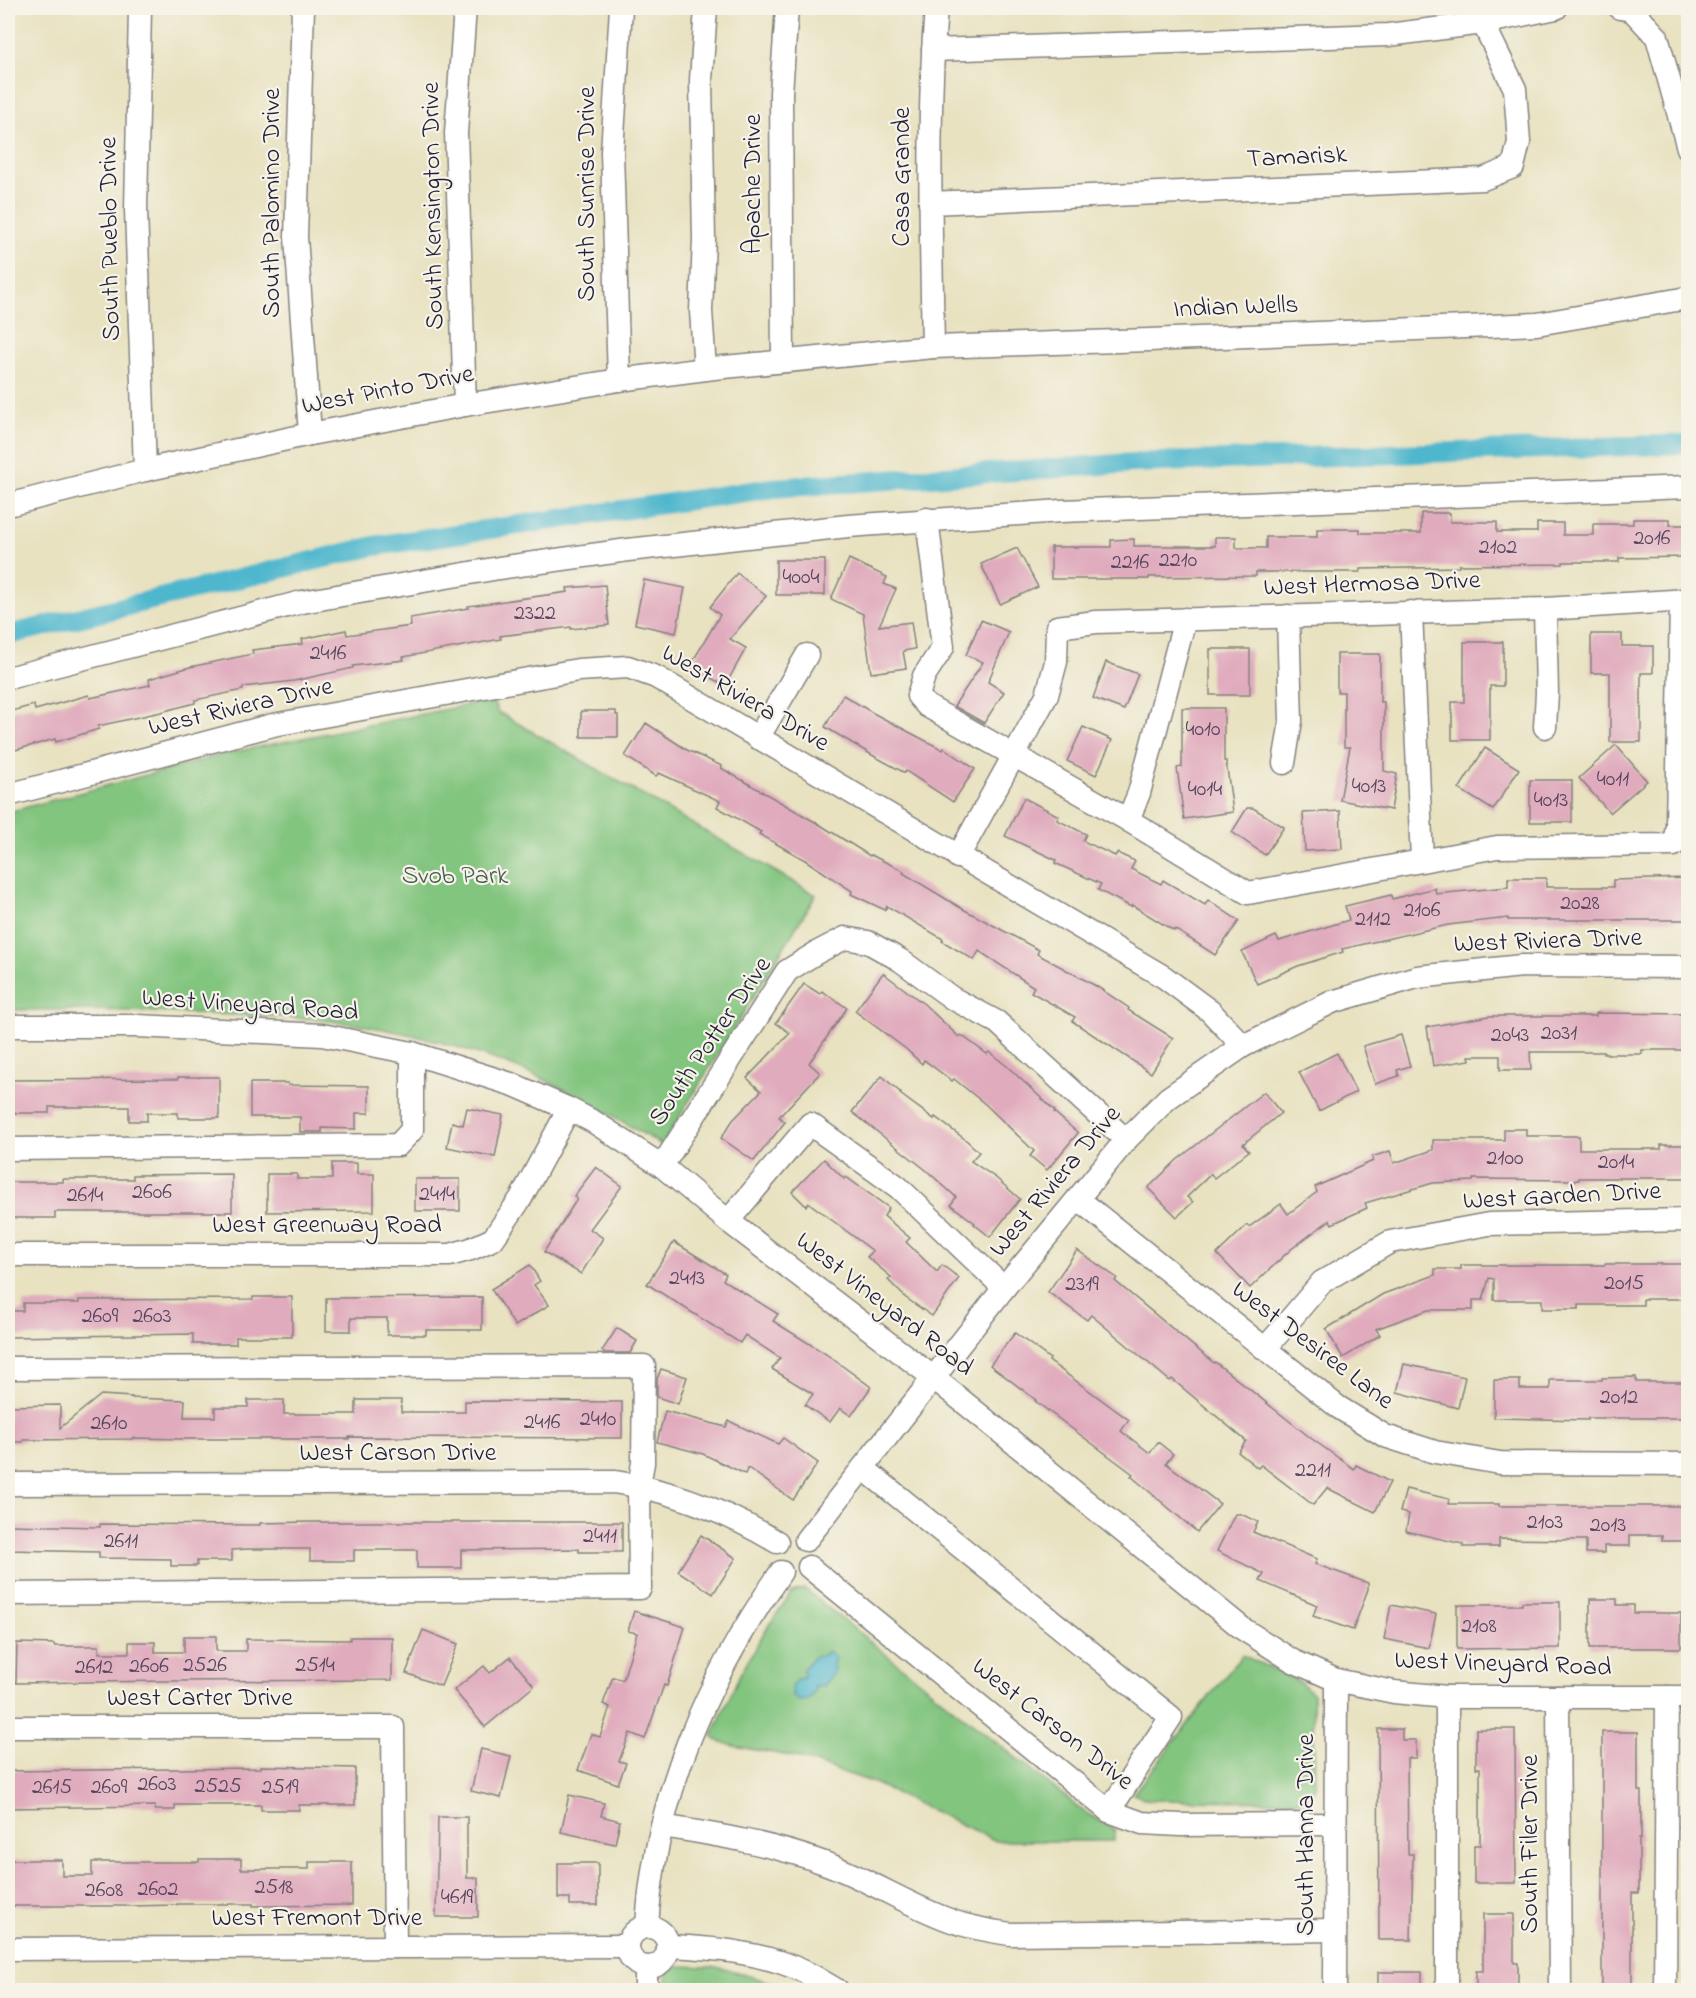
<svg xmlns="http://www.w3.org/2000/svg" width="1696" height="1998" font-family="'Indie Flower',sans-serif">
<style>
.green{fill:#82c57f;stroke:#52745d;stroke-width:1.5}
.water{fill:#4fb7cd;stroke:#386c84;stroke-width:1.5}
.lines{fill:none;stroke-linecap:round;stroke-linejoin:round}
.canal{stroke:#4fb7cd;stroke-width:20}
.building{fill:#e0abbd}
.minor-casing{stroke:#85827e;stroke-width:25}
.minor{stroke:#fff;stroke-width:22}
.labels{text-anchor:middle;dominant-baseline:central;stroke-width:4.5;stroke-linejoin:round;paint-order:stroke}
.number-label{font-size:22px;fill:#52445c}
.street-label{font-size:26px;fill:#22223b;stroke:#f7f3e8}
.park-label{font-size:26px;fill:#445b53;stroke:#f7f3e8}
</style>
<rect width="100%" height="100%" fill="#f7f3e8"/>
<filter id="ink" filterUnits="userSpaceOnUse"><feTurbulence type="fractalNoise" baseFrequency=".0167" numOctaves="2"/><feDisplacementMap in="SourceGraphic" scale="12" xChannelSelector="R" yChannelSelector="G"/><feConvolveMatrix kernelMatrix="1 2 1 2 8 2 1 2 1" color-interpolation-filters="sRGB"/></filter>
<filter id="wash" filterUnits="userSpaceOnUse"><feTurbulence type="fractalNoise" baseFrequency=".008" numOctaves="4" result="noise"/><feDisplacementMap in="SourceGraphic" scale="24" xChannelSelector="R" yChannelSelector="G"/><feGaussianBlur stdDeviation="1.35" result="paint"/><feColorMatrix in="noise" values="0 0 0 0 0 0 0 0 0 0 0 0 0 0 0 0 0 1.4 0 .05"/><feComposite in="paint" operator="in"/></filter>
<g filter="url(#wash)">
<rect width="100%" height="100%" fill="#e8e2c1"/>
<!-- green -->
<g class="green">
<path d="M492,700L498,712L816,895L662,1145C611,1115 561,1084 505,1063C443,1040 377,1025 311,1019C278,1015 245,1016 212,1014C143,1011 76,1009 8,1010V812L233,752Z"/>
<path d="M805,1589L929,1689L1086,1813L1115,1830L1114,1841H996L872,1782L796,1757L733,1746L716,1740L712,1736L740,1674L765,1631L792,1592Z"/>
<path d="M1242,1655L1302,1683L1313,1694L1315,1787L1306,1801L1149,1800L1133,1794Z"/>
<path d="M671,1966L717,1967L797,1990H666V1977Z"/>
</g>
<!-- water -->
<path class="water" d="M828,1651L837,1658L833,1662L834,1672L823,1686L814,1687V1693L808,1700L799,1701L793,1696L791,1687L797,1679L804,1678L803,1669L814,1657L824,1655Z"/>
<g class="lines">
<!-- canal -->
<path class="canal" d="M8,635L374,546L773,488L1132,463L1688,444"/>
</g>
<g id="blocks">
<!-- building -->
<g class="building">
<path d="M1421,513H1450V522H1497V532H1537V523H1563V535H1593V524H1633V519H1670V525H1689V557L1619,558V562H1563V564L1459,565V567L1360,569V572H1256V576L1149,577V579H1051V547H1111V540L1134,539V546H1215V537H1236V548H1266V537H1317V529H1360V533H1421Z"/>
<path d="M1017,548L1038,587L1000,604L981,564Z"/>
<path d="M849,559L887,577L884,584L896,589L879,626L911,622L915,649L903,651L906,668L871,673L863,614L831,599Z"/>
<rect x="776" y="560" width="49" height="35"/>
<path d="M737,573L766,596L730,639L746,648L725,686L690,666L720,615L710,607Z"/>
<path d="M644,580L685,588L676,633L635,624Z"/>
<path d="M605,585L609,625L571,629V627L500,636L501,639L403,657L404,660L353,666V668L294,681L243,687V690L195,700V703L161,712L98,726L99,729L56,742L55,739L8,752V712L34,705L35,710L89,695L90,698L150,685L149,679L190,667L253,654L252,650L303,644L302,639L346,630L347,635L411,626L410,618L469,608L468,606L568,592L567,588Z"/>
<path d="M981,620L1009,632L988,682L1004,692L984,723L954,706L983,662L966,655Z"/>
<path d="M1591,634H1622V646H1653V673H1641V742H1610V673H1591Z"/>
<path d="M1464,642H1503V686H1490V740H1452V702H1464Z"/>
<rect x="1210" y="649" width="40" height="46"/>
<path d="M1337,654H1380V702H1384V771L1397,774L1391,810L1340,800L1350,747H1344V692H1337Z"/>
<path d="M1106,662L1138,674L1124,710L1093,698Z"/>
<path d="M843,695L873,713L943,750L944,748L975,769L953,802L906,771L905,773L872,755L825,727Z"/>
<path d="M1182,708H1224V761H1226L1233,812L1184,819L1177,768L1182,767Z"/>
<path d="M581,711H616V715H618V737H581Z"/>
<path d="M646,723L687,750L722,766L721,768L822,826L870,856L871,855L904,871L903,873L961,908L1039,950L1037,954L1096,986L1129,1008L1128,1010L1173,1038L1151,1073L1072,1021L1075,1017L1031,992L1034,987L979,951L974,960L942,941L943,939L887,906L885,910L851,894L852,891L805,860L759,834L761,832L717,807L720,801L659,773L656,776L625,756Z"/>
<path d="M1083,727L1112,740L1096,775L1067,761Z"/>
<path d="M1616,745L1647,781L1610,813L1579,778Z"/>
<path d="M1485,748L1519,769L1493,810L1459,789Z"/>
<rect x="1530" y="780" width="42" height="42"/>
<path d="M1024,798L1059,816L1057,820L1086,834L1083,841L1115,856L1117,853L1135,861L1131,869L1161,884L1163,880L1205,905L1208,900L1239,921L1215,955L1175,929L1174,931L1132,905L1131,907L1098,890L1101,884L1055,863L1056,860L1005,836Z"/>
<path d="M1247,808H1253L1284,827L1265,855L1232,832Z"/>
<path d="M1340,811L1342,849L1305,851L1303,813Z"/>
<path d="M1508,878H1546V887H1613V880L1689,878V920H1508V918L1448,925L1342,949L1343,952L1298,966L1257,984L1242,952L1276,936L1279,941L1349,920L1345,906L1391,895L1392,899L1435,888L1436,894L1508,887Z"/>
<path d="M883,973L924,1004L959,1037L961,1035L987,1054L989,1052L1008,1067L1055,1111L1054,1112L1078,1133L1047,1170L1030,1156L1034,1151L985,1104L954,1079L952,1081L924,1060L922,1064L906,1049L855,1011Z"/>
<path d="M804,984L820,994L822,991L847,1008L809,1063L820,1073L779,1117L785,1122L754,1161L721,1138L733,1120L761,1091L747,1078L790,1033L776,1023Z"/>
<path d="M1596,1013L1689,1014V1050H1642V1054H1604V1052H1530L1531,1070H1500V1056H1469L1470,1060L1433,1066L1427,1027L1489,1016H1596Z"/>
<path d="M1401,1035L1410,1066L1397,1070L1399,1076L1375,1084L1363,1046Z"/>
<path d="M1337,1053L1356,1092L1319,1111L1299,1072Z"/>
<path d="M882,1076L901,1093L900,1094L934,1119L935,1117L966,1140L979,1152L971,1161L996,1178L1020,1199L990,1237L974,1224L975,1223L951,1205L956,1197L926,1170L852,1112Z"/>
<path d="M178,1077H219V1118H178V1113H147V1121H129V1107H49V1113H8V1080L178,1079Z"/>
<path d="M250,1083H288V1085L369,1086V1113H356V1129L322,1128V1132H300V1117H250Z"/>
<path d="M1264,1092L1281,1113L1243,1144L1249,1151L1214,1178L1211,1174L1187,1197L1193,1202L1177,1217L1148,1188L1177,1160Z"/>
<path d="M467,1108L503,1115L495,1157L447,1147L452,1122L463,1125Z"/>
<path d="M1504,1129H1526V1136H1579V1149H1661V1145H1689V1178H1579V1180L1473,1179V1181L1433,1183L1365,1203L1367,1208L1332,1224L1330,1220L1290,1250L1250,1288L1217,1254L1247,1225L1249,1227L1281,1204L1288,1214L1317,1192L1315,1187L1373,1161L1372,1157L1390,1151L1394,1163L1433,1150V1140H1504Z"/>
<path d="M824,1159L844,1179L846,1177L889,1208L884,1216L910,1238L906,1242L937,1272L942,1265L959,1278L932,1316L906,1298L888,1280L891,1277L867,1257L873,1251L809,1203L806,1206L792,1192Z"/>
<path d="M332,1163H357V1174H374V1211L267,1212V1174H297V1179H332Z"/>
<path d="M596,1167L622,1186L590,1229L603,1238L581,1274L544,1252L577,1199L574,1196Z"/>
<path d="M232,1174V1212H55V1218H8V1182H63V1179H133V1175Z"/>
<rect x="415" y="1179" width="45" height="32"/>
<path d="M674,1242L726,1274L723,1280L778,1314L773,1321L826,1354L871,1387L851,1416L840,1408L830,1422L805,1405L813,1394L772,1369L780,1358L745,1335L740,1343L647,1284Z"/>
<path d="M1077,1250L1117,1278L1115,1281L1214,1363L1215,1362L1312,1439L1354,1469L1356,1465L1390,1482L1375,1512L1327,1488L1313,1505L1261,1465L1258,1468L1238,1452L1246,1441L1172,1379L1170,1381L1091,1315L1087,1320L1048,1292Z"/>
<path d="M1605,1264H1689V1299H1643V1305H1579V1309H1542V1300H1494V1279L1489,1278L1483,1300H1473V1310H1428L1376,1329L1380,1335L1343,1358L1326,1329L1383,1294L1435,1275V1269H1461V1265H1605Z"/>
<path d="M530,1265L540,1281L534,1285L549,1305L515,1326L491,1289Z"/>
<path d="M253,1297H292V1337H236V1344H193V1334L8,1337V1311H23V1303H79V1300L253,1299Z"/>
<path d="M482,1297V1330H426V1335H387V1318H351V1331H326V1298Z"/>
<path d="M617,1328L637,1341L630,1353H605L602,1351Z"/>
<path d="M1015,1333L1050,1359L1049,1361L1129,1420L1121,1431L1150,1453L1158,1442L1173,1454L1166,1463L1220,1504L1197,1532L1131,1476L1133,1474L1035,1401L1036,1400L990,1365Z"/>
<path d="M1404,1364L1465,1377L1458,1408L1397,1392Z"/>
<path d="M661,1369L687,1377L678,1404L657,1397V1379Z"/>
<path d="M1636,1377V1382H1689V1418H1588V1420L1494,1418V1380H1520V1389H1550V1380H1602V1378Z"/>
<path d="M101,1395L132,1397V1398L185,1400L184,1417H215V1407H248V1400H284V1414H356V1400H401V1412H465V1401L622,1402V1438L349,1437V1439H183L132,1438V1439L23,1440V1442H8V1406L60,1405V1428Z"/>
<path d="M665,1411L726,1427L729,1421L778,1444L783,1438L818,1463L793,1500L748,1468L745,1474L703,1454L657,1442Z"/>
<path d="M1406,1489L1449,1499L1448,1504H1499V1506H1689V1541H1662V1535H1630V1546H1604V1553H1586V1540L1499,1539V1547H1463V1544L1406,1531L1409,1514L1400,1512Z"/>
<path d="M1235,1514H1241L1258,1522L1253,1532L1317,1559L1315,1564L1368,1583V1589L1353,1630L1313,1616L1317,1605L1260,1581L1264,1574L1217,1551Z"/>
<path d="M310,1522H622V1552H579V1549L461,1550V1568H417V1550H354V1561H310V1549H248L232,1550V1561H197V1566H171V1559L99,1558V1552L8,1550V1525L100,1527V1524L260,1525V1523Z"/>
<path d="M701,1535L736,1558L713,1594L678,1571Z"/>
<path d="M1590,1599H1617V1605H1634V1613H1681V1648H1590Z"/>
<path d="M1522,1602H1560V1648L1457,1649V1605H1522Z"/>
<path d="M1391,1605L1436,1614L1429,1648L1384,1639Z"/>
<path d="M634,1611L685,1627L667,1686L664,1685L645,1739L630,1733L619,1761L626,1763L618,1784L578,1770L591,1734L600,1737L610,1707L603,1704L613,1677L623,1680L637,1633L628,1631Z"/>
<path d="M423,1630L458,1644L441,1686L406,1673Z"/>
<path d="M184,1636H216V1651H246V1639L350,1640V1637H392V1680L168,1681L16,1683L17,1643L54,1644V1646H99V1653H129V1642H155V1652H184Z"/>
<path d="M510,1657L534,1686L485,1727L454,1690L484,1666L490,1673Z"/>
<path d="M1378,1729H1402V1740H1416V1758H1407L1408,1854H1413L1411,1940H1379Z"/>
<path d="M1476,1729H1515L1516,1883H1474V1845H1480V1768H1476Z"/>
<path d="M1602,1732H1638V1791H1641V1839H1639V1893H1632V1990H1602Z"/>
<path d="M481,1749L511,1756L501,1798L471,1791Z"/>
<path d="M261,1766L355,1768V1805H299V1810H261V1805H175V1810H155V1806L8,1808V1771L261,1768Z"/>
<path d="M569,1795L604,1803L601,1816L620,1821L615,1844L561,1832Z"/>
<path d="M438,1817H467V1878H478V1917H436Z"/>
<path d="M199,1859H241V1869H309V1862H352V1905L253,1906V1904H177V1905L129,1906H8V1860H62V1876H92V1862H199Z"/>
<path d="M558,1863H598V1905H570V1898H558Z"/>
<path d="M1483,1914H1514V1963H1518V1990H1476V1971H1483Z"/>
<rect x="1378" y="1972" width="44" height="18"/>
</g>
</g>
</g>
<g filter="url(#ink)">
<use href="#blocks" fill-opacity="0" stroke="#85827e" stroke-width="1.5"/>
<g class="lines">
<defs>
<g id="minor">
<path d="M140,8L136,210L145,470"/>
<path d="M303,8L296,237L310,434"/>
<path d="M465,8L456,133L465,405"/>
<path d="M1620,8L1632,10L1657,37L1688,148"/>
<path d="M933,50L1388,35L1483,23L1556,8"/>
<path d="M930,203L1483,179L1513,167L1519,142L1515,89L1483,23"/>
<path d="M933,347C931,234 927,120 936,8"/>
<path d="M783,360L781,93L787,8"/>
<path d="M705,369L701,311L704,240L701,80L706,8"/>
<path d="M619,380L612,152L621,8"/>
<path d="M8,505L145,470L310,434L465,405L619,380L714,368L933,347L1149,340L1537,324L1688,298"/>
<path d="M927,519L943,647L924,676L918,696L927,706L1128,820L1248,893L1497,847L1674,845L1677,826L1681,600"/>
<path d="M1545,609L1547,693L1545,727"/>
<path d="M1411,612L1422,860"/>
<path d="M8,678L302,602L499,568L628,550L848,526L1061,511L1688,487"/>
<path d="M758,738L807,655"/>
<path d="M1284,763L1291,721L1288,616"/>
<path d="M8,795L273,725L578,670L628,667L656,677L1164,977L1210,1011L1243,1046"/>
<path d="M1128,820L1139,793L1185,619"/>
<path d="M958,857L1047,695L1056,662L1057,627L1096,622L1545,609L1688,600"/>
<path d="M8,1026H137L322,1035L412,1053L514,1085L569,1109L594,1122L662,1166L728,1221L934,1378L1243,1629L1293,1661L1336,1680L1394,1692L1447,1697H1688"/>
<path d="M8,1149L398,1145L412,1130V1053"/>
<path d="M662,1166L787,971L816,953L845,938L868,942L900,960L952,998L997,1022L1126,1140"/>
<path d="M1078,1199L1338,1407L1385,1436L1435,1452L1500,1463L1688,1464"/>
<path d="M728,1221L810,1124L898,1187L1004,1288"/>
<path d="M8,1255H450L471,1249L493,1239L521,1198L569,1109"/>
<path d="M1265,1349L1322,1282L1390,1242L1489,1224L1688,1220"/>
<path d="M8,1368L644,1366L643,1463L639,1485L640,1588L8,1594"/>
<path d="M863,1468L1171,1717L1109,1811"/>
<path d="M8,1484L614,1482C673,1490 725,1511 777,1542"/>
<path d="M806,1540L1004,1288L1126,1140L1168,1098L1243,1046L1332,1002L1417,977L1522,966L1688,967"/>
<path d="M809,1567L1109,1811L1142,1823L1180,1825L1335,1824"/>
<path d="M1447,1697V1990"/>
<path d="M1558,1697L1560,1990"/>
<path d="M8,1727H393L395,1947"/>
<path d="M662,1826C718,1835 774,1844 827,1864C870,1880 909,1906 952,1921C971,1928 990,1931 1010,1934L1335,1930"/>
<path d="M647,1926C655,1795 707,1679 781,1572"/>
<circle cx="648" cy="1947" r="20"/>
<path d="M668,1946C714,1948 762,1952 805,1972C816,1977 826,1984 837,1990"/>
<path d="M8,1949L627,1946"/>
<path d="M646,1990V1967"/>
<path d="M1335,1990L1336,1680"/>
<path d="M1665,1990L1667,1697"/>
</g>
</defs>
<!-- minor casing -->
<use href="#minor" class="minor-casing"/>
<!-- minor -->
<use href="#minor" class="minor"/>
</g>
</g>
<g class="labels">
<!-- number labels -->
<g class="number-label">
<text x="1652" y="539">2016</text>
<text x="1498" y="548">2102</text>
<text x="1178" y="561">2210</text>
<text x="1130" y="563">2216</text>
<text x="801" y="578">4004</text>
<text x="535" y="614">2322</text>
<text x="328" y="654">2416</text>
<text x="1203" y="730">4010</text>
<text x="1613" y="780">4011</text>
<text x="1369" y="787">4013</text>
<text x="1205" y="790">4014</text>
<text x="1551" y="801">4013</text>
<text x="1580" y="904">2028</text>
<text x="1422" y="911">2106</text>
<text x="1373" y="920">2112</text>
<text x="1559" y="1034">2031</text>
<text x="1510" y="1036">2043</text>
<text x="1505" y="1159">2100</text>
<text x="1616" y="1163">2014</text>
<text x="152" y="1193">2606</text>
<text x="437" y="1195">2414</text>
<text x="85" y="1196">2614</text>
<text x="687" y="1279">2413</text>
<text x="1624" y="1284">2015</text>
<text x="1082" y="1285">2319</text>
<text x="100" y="1317">2609</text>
<text x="152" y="1317">2603</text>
<text x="1619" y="1398">2012</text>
<text x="598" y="1420">2410</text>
<text x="542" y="1423">2416</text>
<text x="109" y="1424">2610</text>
<text x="1313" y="1471">2211</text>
<text x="1545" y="1523">2103</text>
<text x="1608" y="1526">2013</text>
<text x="600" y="1537">2411</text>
<text x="121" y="1542">2611</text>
<text x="1479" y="1627">2108</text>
<text x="205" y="1666">2526</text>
<text x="315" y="1666">2514</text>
<text x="149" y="1667">2606</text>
<text x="94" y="1668">2612</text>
<text x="157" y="1785">2603</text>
<text x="218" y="1787">2525</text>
<text x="52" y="1788">2615</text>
<text x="109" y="1788">2609</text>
<text x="280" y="1788">2519</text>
<text x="274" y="1888">2518</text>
<text x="158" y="1890">2602</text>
<text x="104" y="1891">2608</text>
<text x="457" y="1898">4619</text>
</g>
<!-- street labels -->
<g class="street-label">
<text transform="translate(1297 158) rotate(-3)">Tamarisk</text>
<text transform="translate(903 177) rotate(-90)">Casa Grande</text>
<text transform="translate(754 184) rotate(-90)">Apache Drive</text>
<text transform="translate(588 194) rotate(-90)">South Sunrise Drive</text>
<text transform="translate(273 203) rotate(-90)">South Palomino Drive</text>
<text transform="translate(434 206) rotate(-91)">South Kensington Drive</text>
<text transform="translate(111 239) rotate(-91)">South Pueblo Drive</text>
<text transform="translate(1236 308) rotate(-2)">Indian Wells</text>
<text transform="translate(388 391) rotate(-11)">West Pinto Drive</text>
<text transform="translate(1372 585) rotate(-2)">West Hermosa Drive</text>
<text transform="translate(745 699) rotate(30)">West Riviera Drive</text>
<text transform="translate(241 708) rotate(-13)">West Riviera Drive</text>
<text transform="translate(1548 942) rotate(-2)">West Riviera Drive</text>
<text transform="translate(250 1006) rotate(4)">West Vineyard Road</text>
<text transform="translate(711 1042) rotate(-56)">South Potter Drive</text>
<text transform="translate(1056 1182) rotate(-50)">West Riviera Drive</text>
<text transform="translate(1562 1197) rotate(-3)">West Garden Drive</text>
<text x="327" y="1226">West Greenway Road</text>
<text transform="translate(884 1305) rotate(38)">West Vineyard Road</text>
<text transform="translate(1312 1346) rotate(37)">West Desiree Lane</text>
<text x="398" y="1454">West Carson Drive</text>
<text transform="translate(1503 1665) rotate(2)">West Vineyard Road</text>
<text x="200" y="1699">West Carter Drive</text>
<text transform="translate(1052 1725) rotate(38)">West Carson Drive</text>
<text transform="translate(1307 1835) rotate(-90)">South Hanna Drive</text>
<text transform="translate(1531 1844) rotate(-90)">South Filer Drive</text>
<text x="317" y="1919">West Fremont Drive</text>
</g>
<!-- park labels -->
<g class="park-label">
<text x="455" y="877">Svob Park</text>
</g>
</g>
<!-- margin -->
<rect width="1696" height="1998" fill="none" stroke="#f7f3e8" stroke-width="30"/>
</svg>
